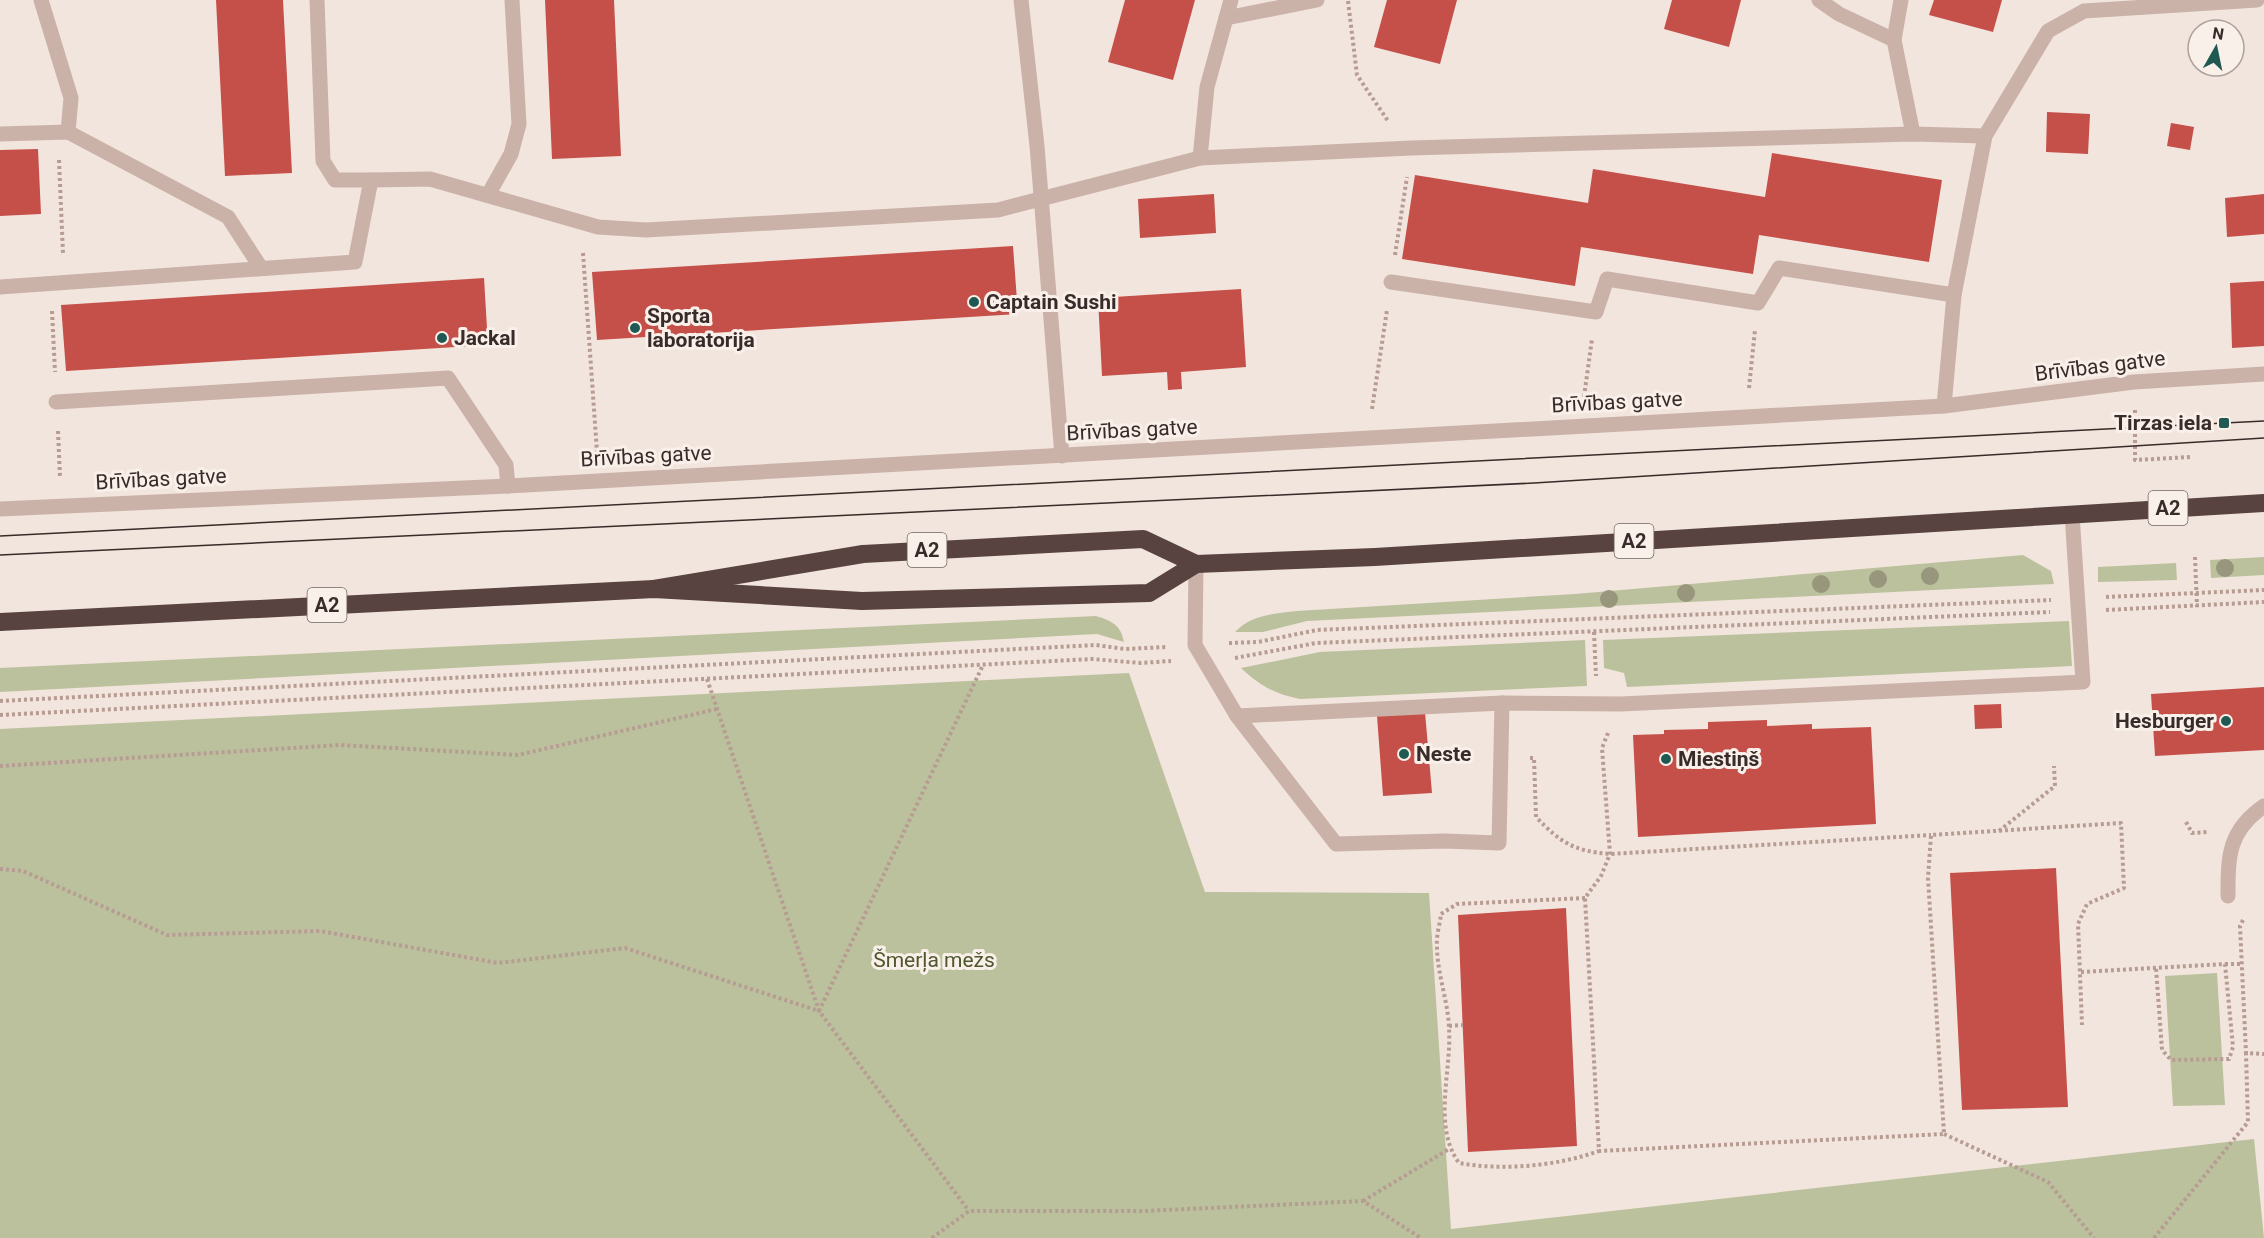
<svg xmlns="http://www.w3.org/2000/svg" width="2264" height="1238" font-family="Roboto,sans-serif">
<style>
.green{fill:#bcc19d}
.building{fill:#c55049}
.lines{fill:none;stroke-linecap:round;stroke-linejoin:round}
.path{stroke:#b69c93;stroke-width:4;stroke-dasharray:3 3;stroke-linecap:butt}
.lane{stroke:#cab2a9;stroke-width:15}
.street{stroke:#cab2a9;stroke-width:15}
.highway{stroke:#594340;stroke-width:18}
.tram{stroke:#382b29;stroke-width:1.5}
.tree{fill:#98967c}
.poi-dot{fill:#1f5952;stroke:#faf0ea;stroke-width:2}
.labels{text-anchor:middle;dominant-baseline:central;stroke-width:6;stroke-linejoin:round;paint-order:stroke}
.shield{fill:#faf0ea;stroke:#726663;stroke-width:1.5}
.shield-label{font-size:20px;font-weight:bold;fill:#382b29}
.poi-label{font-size:21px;font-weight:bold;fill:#382b29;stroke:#faf0ea;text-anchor:start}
.street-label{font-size:21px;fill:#382b29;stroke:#faf0ea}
.park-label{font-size:21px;fill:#4f562d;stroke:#faf0ea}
</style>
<rect width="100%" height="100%" fill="#f2e5dd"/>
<!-- green -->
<g class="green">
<path d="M2023,555L2051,571L2054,584L1307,621L1263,632H1235C1252,614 1274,614 1297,611L1575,594Z"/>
<path d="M2264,557V575L2211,578L2210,560Z"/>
<path d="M2176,563L2177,580L2098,582V567Z"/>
<path d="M1096,616C1112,621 1121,625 1124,642L1097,634L0,692V668Z"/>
<path d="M2069,621L2072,666L1627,687L1624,673L1604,668L1603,640Z"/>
<path d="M1585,640L1587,686L1300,699C1275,694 1260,686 1241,668L1320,652Z"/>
<path d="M1129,673L1205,892L1429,893L1451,1229L2254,1139L2264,1238H0V729Z"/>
<path d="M2217,973L2225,1105L2173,1106L2165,976Z"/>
</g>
<!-- building -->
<g class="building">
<path d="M216,0H283L292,173L225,176Z"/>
<path d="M545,0H614L621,156L552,159Z"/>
<path d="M1125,0H1195L1173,80L1108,62Z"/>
<path d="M1387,0H1457L1440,64L1374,47Z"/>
<path d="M1672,0H1741L1729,47L1664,29Z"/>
<path d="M1934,0H2002L1993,32L1929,15Z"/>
<path d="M2047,112L2090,114L2088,154L2046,152Z"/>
<path d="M2171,123L2194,127L2190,150L2167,146Z"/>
<path d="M38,149L41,214L0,216V150Z"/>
<path d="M1772,153L1942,180L1929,262L1759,235L1753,274L1581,247L1575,286L1402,259L1415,175L1588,203L1593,169L1765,197Z"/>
<path d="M1214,194L1216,233L1140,238L1138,199Z"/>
<path d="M2264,194V234L2227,237L2225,198Z"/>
<path d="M1013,246L1018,314L597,340L592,272Z"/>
<path d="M484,278L488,345L66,371L61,305Z"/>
<path d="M2264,281V346L2232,348L2230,283Z"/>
<path d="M1241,289L1246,367L1181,372L1182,389L1168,390L1167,372L1102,376L1098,298Z"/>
<path d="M2264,687V750L2155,756L2151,694Z"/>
<path d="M2001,704L2002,728L1975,729L1974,705Z"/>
<path d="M1425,712L1432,793L1383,796L1377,716Z"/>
<path d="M1767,720V726L1812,724V729L1871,727L1876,824L1638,837L1633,735L1664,734V730L1708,729V722Z"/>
<path d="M2056,868L2068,1107L1962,1110L1950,873Z"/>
<path d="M1566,908L1577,1146L1468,1152L1458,915Z"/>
</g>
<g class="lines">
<!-- path -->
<g class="path">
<path d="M1348,1L1357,75L1388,121"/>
<path d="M59,160L63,254"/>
<path d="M583,253L597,452"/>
<path d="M1395,255L1407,177"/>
<path d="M52,311L55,372"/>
<path d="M1749,388L1755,330"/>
<path d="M1584,397L1592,339"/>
<path d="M1372,409L1387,310"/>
<path d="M2135,410V460L2190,457"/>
<path d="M58,431L60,477"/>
<path d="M2195,557L2197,607"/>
<path d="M2106,597L2264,590"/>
<path d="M2106,610L2264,602"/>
<path d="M1594,632L1596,676"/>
<path d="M1229,643L1258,642L1317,630L2051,600"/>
<path d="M1235,658L1316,643L2050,612"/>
<path d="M707,679L819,1011L969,1211"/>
<path d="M0,701L1096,645L1125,649L1167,647"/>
<path d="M0,715L1092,659L1140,663L1171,661"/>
<path d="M1608,733L1602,748L1610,854L1601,876L1585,898L1599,1151L1944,1134L1928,878L1931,835L2121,823L2124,888L2087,904L2078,924L2082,1025"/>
<path d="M1530,758H1534L1536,817C1561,843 1574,851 1610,854L1931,835"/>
<path d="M0,766L340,745L518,755L717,709"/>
<path d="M2186,822L2192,833L2208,832"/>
<path d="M1999,831L2055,786L2054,766"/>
<path d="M0,869L23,871L167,935L320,931L498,963L625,948L819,1011L983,665"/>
<path d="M1585,898L1457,904L1441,914C1440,924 1436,936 1437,946C1437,974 1448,1000 1449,1028C1452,1070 1432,1126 1459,1163C1503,1171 1557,1166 1599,1151"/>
<path d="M2243,920L2240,926L2246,1053L2264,1054"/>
<path d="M2225,964H2242"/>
<path d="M2081,972L2225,964L2233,1047L2229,1059L2171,1060L2162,1050L2156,968"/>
<path d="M1449,1026L1463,1025"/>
<path d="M1944,1134L2048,1182L2094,1238"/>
<path d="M1363,1201L1449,1149"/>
<path d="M932,1238L969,1211H1143L1363,1201L1421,1238"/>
<path d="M2154,1238L2248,1122L2246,1053"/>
</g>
<!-- lane -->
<g class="lane">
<path d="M41,0L71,98L68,132"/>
<path d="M317,0L323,161L335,180H371"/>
<path d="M1021,0L1037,146L1062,456"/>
<path d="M1819,0L1839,14L1894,40"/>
<path d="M1901,0L1894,40L1913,134"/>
<path d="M1226,18L1317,0"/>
<path d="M0,134L68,132L228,217L261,268"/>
<path d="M1200,158L1207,87L1231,0"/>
<path d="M488,195L511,154L519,124L512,0"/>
<path d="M1391,282L1596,312L1607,279L1758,303L1779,268L1954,295"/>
<path d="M0,287L355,262L371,180L430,179L598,227L646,230L998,210L1200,158L1411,148L1913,134L1985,136"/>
<path d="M56,402L448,378L506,465L508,486"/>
<path d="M1944,406L1954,295L1985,136L2048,31L2084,11L2257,0"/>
<path d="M1196,564L1195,645L1237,716L1502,703L1621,704L2083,682L2072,514"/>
<path d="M1237,716L1336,844L1444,841L1499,843L1502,703"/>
<path d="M2228,896C2228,856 2228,831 2264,806"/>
</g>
<!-- street -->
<path class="street" d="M0,509L508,486L1944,406L2134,382L2264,374"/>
<!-- highway -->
<g class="highway">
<path d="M654,589L863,554L1143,539L1196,564L1375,557L2264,503"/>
<path d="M0,622L654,589L862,601L1149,593L1196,564"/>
</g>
<!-- tram -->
<g class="tram">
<path d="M0,536L2264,421"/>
<path d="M0,555L1534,483L2264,438"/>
</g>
</g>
<!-- trees -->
<g class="tree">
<circle cx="2225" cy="568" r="9"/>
<circle cx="1930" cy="576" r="9"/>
<circle cx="1878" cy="579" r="9"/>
<circle cx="1821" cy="584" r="9"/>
<circle cx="1686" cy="593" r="9"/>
<circle cx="1609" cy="599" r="9"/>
</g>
<!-- markers -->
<g class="poi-dot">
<circle cx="974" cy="302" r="6"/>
<circle cx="635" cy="328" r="6"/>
<circle cx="442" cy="338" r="6"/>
<rect x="2218" y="417" width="12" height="12" rx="3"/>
<circle cx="2226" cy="721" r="6"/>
<circle cx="1404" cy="754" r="6"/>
<circle cx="1666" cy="759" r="6"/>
</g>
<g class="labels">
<!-- shield labels -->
<g class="shield">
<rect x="2148.5" y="491" width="39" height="34" rx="4.5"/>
<rect x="1614.5" y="524" width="39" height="34" rx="4.5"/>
<rect x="907.5" y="533" width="39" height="34" rx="4.5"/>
<rect x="307.5" y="588" width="39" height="34" rx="4.5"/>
</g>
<g class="shield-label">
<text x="2168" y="508">A2</text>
<text x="1634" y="541">A2</text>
<text x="927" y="550">A2</text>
<text x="327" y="605">A2</text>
</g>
<!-- poi labels -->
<g class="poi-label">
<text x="986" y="302">Captain Sushi</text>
<text x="647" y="316">Sporta<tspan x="647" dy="24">laboratorija</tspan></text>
<text x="454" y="338">Jackal</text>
<text x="2212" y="423" text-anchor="end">Tirzas iela</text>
<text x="2214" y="721" text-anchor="end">Hesburger</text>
<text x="1416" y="754">Neste</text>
<text x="1678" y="759">Miestiņš</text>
</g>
<!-- street labels -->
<g class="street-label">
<text transform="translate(2100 366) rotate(-7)">Brīvības gatve</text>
<text transform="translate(1617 402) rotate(-3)">Brīvības gatve</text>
<text transform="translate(1132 430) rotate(-3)">Brīvības gatve</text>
<text transform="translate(646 456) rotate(-3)">Brīvības gatve</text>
<text transform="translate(161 479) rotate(-3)">Brīvības gatve</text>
</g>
<!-- park labels -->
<g class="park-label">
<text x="934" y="960">Šmerļa mežs</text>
</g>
</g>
<!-- north arrow -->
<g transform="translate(2216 48) rotate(9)"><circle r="28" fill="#faf0ea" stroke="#aca19d" stroke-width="1.5"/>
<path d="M0-4.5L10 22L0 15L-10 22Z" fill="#1f5952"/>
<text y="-9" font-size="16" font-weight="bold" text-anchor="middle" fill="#382b29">N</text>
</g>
</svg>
